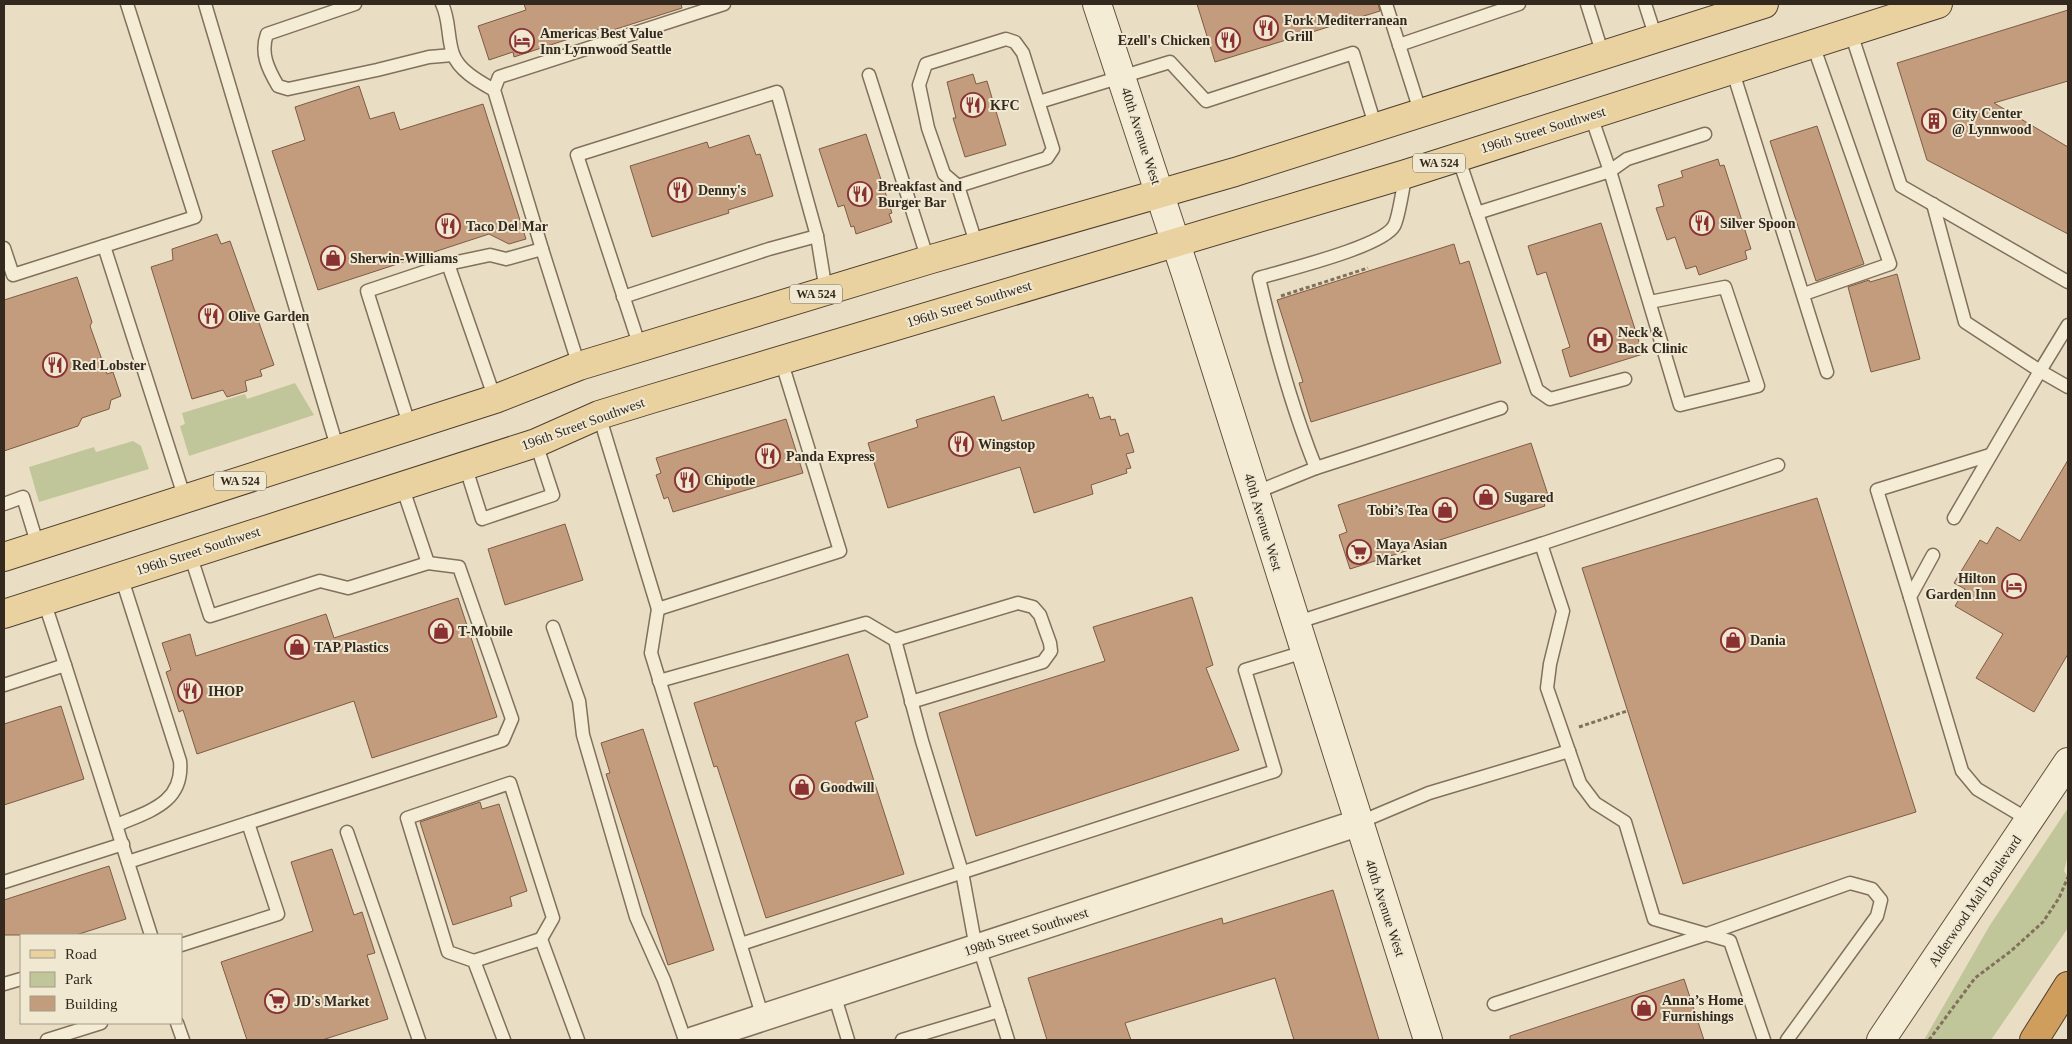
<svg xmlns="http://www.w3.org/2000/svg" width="2072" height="1044" font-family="Georgia,serif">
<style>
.green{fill:#c0c699}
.building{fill:#c39b7d;stroke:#7e5c44}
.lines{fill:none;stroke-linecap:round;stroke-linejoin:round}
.lane-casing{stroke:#81705c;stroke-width:15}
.street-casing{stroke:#81705c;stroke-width:29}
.secondary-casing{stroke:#63523f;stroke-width:30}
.primary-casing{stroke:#503f30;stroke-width:30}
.highway-casing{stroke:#503f30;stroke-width:30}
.path{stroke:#81705c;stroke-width:3;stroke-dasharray:4 2.5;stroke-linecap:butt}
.lane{stroke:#f5ecd6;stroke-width:12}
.street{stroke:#f5ecd6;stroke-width:26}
.secondary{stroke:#f5ecd6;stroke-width:28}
.primary{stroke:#e9d29f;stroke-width:28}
.highway{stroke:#d09e5c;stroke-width:28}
.labels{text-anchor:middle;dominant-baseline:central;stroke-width:4;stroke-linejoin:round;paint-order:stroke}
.shield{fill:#f1e8d2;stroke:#6c6255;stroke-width:1}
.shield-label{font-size:12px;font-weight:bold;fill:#33291f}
.poi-label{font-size:14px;font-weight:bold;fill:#33291f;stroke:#f1e8d2;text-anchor:start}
.street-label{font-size:14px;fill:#33291f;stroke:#f1e8d2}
</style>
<rect width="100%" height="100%" fill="#e9dec3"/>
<!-- green -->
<g class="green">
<path d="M295,383L314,415L189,456L180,426L185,424L182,413L245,394L247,399Z"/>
<path d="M133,441L141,446L149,469L39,502L29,467L94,447L96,452Z"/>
<path d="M2068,808V855L2064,871L2068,876V928L1991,1040H1924L1990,925Z"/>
</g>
<!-- building -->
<g class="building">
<path d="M524,4H681L682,8L610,31L608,26L514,57L513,52L489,60L478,26L526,10Z"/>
<path d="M1197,4H1378L1380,11L1215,62Z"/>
<path d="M2068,10V81L1994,103L2068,147V234L1927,160L1897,63Z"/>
<path d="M973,74L976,84L987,81L1006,145L965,157L953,118H956L947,82Z"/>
<path d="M359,86L370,119L394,112L400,130L483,104L526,239L509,244L489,234L318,290L272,151L305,140L295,107Z"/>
<path d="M1817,126L1864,264L1816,281L1770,141Z"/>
<path d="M866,134L892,213L889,214L892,222L856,234L854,226L851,227L844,205L838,207L819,149Z"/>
<path d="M749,135L756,155L760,154L773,196L728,210L729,213L652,237L630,166L707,142L709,148Z"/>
<path d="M1718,159L1720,166L1724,165L1751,249L1745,251L1747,259L1699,275L1696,266L1686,269L1675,237L1667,240L1656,208L1664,206L1658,185L1683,177L1681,171Z"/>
<path d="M1601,223L1643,354L1570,377L1562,350L1570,347L1546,272L1537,275L1528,246Z"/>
<path d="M217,234L221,244L230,241L274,365L260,370L262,376L245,381L247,391L227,397L223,390L192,399L151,267L173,260L172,249Z"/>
<path d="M1454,244L1460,264L1469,261L1501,363L1311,422L1299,383L1303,382L1277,300Z"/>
<path d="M1897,274L1920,359L1871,372L1848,287L1869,280L1870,282Z"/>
<path d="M77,277L92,322L90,326L107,374L113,372L121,396L111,400L109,409L82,418L78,426L4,451V300Z"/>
<path d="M1088,394L1089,398L1093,397L1100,419L1110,416L1111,420L1115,419L1120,436L1128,433L1134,452L1126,454L1131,468L1126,469L1127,473L1091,485L1093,494L1034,513L1020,467L888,508L868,443L918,427L916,420L994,396L1002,421Z"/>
<path d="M786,419L803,473L673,512L668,497L664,499L656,475L661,473L656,458Z"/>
<path d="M1531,443L1549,498L1543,500L1545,506L1350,569L1339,535L1347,532L1338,505Z"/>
<path d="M2068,460V654L2034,712L1976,678L2003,634L1955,606L1965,589L1954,583L1980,540L1987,544L1997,527L2020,541Z"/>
<path d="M1817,498L1916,812L1683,884L1582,568Z"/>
<path d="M565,524L583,580L505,605L488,549Z"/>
<path d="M1192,597L1213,665L1206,668L1239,750L976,836L939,713L1105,661L1093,627Z"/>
<path d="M458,598L497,717L372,758L354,701L197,754L183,710L179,712L166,672L171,670L162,643L190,634L196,656L326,614L334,638Z"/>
<path d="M848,654L868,717L855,722L904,874L766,918L717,766L714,767L694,703Z"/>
<path d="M61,706L84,779L4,805V724Z"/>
<path d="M643,729L714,950L668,965L606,774L610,773L601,743Z"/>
<path d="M480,802L482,809L499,804L527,891L510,897L512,906L453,925L420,822Z"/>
<path d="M332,849L354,915L362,912L375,953L367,955L388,1019L322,1040H247L221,962L313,931L291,862Z"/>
<path d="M109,866L126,919L76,935H4V900Z"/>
<path d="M1333,890L1379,1040H1294L1275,978L1125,1023L1131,1040H1047L1028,978L1222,918L1223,924Z"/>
<path d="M1684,979L1704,1040H1510V1036Z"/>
</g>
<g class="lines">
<defs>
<g id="lane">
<path d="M205,4L338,450"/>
<path d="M355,4L267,34C260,53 268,69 278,86L288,89L377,70L429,57L453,55"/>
<path d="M442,4C450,20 447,37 453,54C459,71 480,82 494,90"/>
<path d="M1386,4L1421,114"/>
<path d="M1587,4L1603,55"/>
<path d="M1645,4L1656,38"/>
<path d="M1850,30L1901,186L2068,282"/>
<path d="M1399,45L1519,4"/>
<path d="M1732,69L1827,372"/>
<path d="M869,75L928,260"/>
<path d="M1039,102L1170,62L1206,101L1353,53L1376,128"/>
<path d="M1591,116L1610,171L1627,159L1705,134"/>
<path d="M1458,157L1537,390L1550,399L1625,379"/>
<path d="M958,186L1047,158L1053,149L1023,53L1015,42L1006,39L926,64L919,85L928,128L944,174L958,186L977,246"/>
<path d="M1933,204L1965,322L2040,371L2068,325"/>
<path d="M1477,213L1610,171L1680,405L1758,386L1725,287L1650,302"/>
<path d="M104,246L185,499"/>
<path d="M4,248L13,275L195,217L127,4"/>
<path d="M542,249L494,90L499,77L724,4"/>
<path d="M448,264L490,255L506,259L542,249L579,366"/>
<path d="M1804,294L1890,264L1812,42"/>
<path d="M623,297L769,249L817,236"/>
<path d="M640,347L577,155L777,92L817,236L826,291"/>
<path d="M599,415L658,609L840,551L781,360"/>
<path d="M410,427L367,291L448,264L495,399"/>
<path d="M465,465L482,519L553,495L536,443"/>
<path d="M1316,468L1501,408"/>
<path d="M402,486L428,563"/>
<path d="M1254,493L1316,468C1291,406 1274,343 1259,278C1285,270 1382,247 1394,226C1399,218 1403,185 1406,174"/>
<path d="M4,504L23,497L38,546"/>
<path d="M1954,518L2040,371L2068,387"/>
<path d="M1541,544L1778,465"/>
<path d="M1933,555L1910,597L1962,771L1977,789L2029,820"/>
<path d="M1910,597L1877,490L1990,455"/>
<path d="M658,609L651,653L763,1018"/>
<path d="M1295,623L1541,544L1563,611L1550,664L1547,688L1580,783L1595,803L1625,822L1654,919L1730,941L1764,1040"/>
<path d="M553,627L579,701L583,735L636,917L664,980L685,1040"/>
<path d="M895,640L1018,603L1033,607L1040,615L1050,643L1051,651L1043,662L911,702"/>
<path d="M65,665L151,935"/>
<path d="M659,681L866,623L895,640L922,741L962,872L976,948"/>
<path d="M4,685L65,665L44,601"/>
<path d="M1358,823L1429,793L1569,751"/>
<path d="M117,825C149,811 184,803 180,761L121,576"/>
<path d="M347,832L419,1040"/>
<path d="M128,862L503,740L512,719L459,567L428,563L348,588L320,581L210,616L190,554"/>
<path d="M4,882L123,844"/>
<path d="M741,944L1275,771L1245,670L1304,652"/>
<path d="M181,945L278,914L248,823"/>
<path d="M979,947L1008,1040"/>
<path d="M474,961L541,939"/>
<path d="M4,984L21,979"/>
<path d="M834,994L848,1040"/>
<path d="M1494,1004L1707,934L1850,883L1872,889L1881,900L1877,916L1787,1040"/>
<path d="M177,1023L183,1040"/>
<path d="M47,1040L101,1023"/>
<path d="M504,1040L474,961L448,952L407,818L510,783L553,918L541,939L578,1040"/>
<path d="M902,1040L999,1011"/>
</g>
<path id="street" d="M694,1040L1358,823"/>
<g id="secondary">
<path d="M1097,4L1186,274L1428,1040"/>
<path d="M1881,1040L2068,762"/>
</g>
<g id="primary">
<path d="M4,557L495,399L579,366L928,260L1235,172L1764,4"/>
<path d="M4,614L536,443L599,415L651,399L1406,174L1938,4"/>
</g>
<path id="highway" d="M2034,1040L2068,986"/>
</defs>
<!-- lane casing -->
<use href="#lane" class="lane-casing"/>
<!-- street casing -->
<use href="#street" class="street-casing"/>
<!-- secondary casing -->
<use href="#secondary" class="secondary-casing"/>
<!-- primary casing -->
<use href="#primary" class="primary-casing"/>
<!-- highway casing -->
<use href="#highway" class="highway-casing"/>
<!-- path -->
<g class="path">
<path d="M1281,296L1368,268"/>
<path d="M1579,727L1627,711"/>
<path d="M1929,1040L1975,978L2011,951L2043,922L2059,898L2068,877"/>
</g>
<!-- lane -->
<use href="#lane" class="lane"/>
<!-- street -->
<use href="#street" class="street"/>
<!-- secondary -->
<use href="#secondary" class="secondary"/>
<!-- primary -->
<use href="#primary" class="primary"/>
<!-- highway -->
<use href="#highway" class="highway"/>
</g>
<!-- icons -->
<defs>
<symbol id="restaurant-ring" viewBox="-11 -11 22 22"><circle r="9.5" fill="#f1e8d2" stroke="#8a3232" stroke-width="1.5"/><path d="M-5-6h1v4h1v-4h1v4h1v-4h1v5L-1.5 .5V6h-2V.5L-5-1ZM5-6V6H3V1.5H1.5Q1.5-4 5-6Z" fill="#8a3232"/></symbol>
<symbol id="hotel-ring" viewBox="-11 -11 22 22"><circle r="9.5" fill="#f1e8d2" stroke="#8a3232" stroke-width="1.5"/><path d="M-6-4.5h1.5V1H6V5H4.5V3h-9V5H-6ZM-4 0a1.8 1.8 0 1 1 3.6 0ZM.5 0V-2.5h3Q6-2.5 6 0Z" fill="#8a3232"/></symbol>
<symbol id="building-ring" viewBox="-11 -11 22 22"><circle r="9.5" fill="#f1e8d2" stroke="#8a3232" stroke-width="1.5"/><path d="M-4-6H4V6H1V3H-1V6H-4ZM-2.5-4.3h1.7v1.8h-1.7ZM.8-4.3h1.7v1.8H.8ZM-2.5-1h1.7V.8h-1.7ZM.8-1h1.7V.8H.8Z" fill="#8a3232"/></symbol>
<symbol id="shop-ring" viewBox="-11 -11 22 22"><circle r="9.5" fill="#f1e8d2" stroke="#8a3232" stroke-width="1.5"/><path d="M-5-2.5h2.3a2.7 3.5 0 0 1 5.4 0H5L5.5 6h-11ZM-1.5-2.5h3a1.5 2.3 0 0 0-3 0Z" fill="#8a3232"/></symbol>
<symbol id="hospital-ring" viewBox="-11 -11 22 22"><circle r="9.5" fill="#f1e8d2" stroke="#8a3232" stroke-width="1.5"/><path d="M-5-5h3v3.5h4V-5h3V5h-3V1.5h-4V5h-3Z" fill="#8a3232"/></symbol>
<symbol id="supermarket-ring" viewBox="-11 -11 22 22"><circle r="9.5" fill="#f1e8d2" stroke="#8a3232" stroke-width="1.5"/><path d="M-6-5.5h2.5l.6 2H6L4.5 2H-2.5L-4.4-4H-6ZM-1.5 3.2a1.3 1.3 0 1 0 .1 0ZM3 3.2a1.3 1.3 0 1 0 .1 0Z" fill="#8a3232"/></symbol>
</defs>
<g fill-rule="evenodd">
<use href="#restaurant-ring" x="1252" y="14" width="28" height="28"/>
<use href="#restaurant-ring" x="1214" y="26" width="28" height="28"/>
<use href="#hotel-ring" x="508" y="27" width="28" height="28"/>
<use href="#restaurant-ring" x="959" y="91" width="28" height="28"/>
<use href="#building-ring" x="1920" y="107" width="28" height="28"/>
<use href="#restaurant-ring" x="666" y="176" width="28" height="28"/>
<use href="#restaurant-ring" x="846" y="180" width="28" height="28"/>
<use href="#restaurant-ring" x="1688" y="209" width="28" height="28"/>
<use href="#restaurant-ring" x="434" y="212" width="28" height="28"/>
<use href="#shop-ring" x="319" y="244" width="28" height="28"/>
<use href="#restaurant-ring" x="197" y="302" width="28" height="28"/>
<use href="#hospital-ring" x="1586" y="326" width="28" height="28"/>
<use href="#restaurant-ring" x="41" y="351" width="28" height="28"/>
<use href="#restaurant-ring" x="947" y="430" width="28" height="28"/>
<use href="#restaurant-ring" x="754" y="442" width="28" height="28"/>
<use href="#restaurant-ring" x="673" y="466" width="28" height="28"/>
<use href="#shop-ring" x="1472" y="483" width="28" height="28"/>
<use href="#shop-ring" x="1431" y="496" width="28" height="28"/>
<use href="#supermarket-ring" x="1345" y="538" width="28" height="28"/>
<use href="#hotel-ring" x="2000" y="572" width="28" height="28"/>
<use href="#shop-ring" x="427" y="617" width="28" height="28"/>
<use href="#shop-ring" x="1719" y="626" width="28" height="28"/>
<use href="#shop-ring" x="283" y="633" width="28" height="28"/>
<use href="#restaurant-ring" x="176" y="677" width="28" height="28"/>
<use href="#shop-ring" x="788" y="773" width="28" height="28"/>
<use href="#supermarket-ring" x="263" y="987" width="28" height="28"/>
<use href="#shop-ring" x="1630" y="994" width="28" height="28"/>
</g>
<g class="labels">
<!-- shield labels -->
<g class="shield">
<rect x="1413" y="153.5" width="52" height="19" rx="4"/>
<rect x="790" y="284.5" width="52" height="19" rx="4"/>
<rect x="214" y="471.5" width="52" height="19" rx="4"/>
</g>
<g class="shield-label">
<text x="1439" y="163">WA 524</text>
<text x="816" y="294">WA 524</text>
<text x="240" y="481">WA 524</text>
</g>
<!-- poi labels -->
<g class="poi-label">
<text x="1284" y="20">Fork Mediterranean<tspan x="1284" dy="16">Grill</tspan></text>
<text x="540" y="33">Americas Best Value<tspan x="540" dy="16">Inn Lynnwood Seattle</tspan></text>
<text x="1210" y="40" text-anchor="end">Ezell's Chicken</text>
<text x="990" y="105">KFC</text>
<text x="1952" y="113">City Center<tspan x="1952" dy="16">@ Lynnwood</tspan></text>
<text x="878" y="186">Breakfast and<tspan x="878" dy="16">Burger Bar</tspan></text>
<text x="698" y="190">Denny's</text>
<text x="1720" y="223">Silver Spoon</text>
<text x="466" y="226">Taco Del Mar</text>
<text x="350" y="258">Sherwin-Williams</text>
<text x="228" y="316">Olive Garden</text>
<text x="1618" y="332">Neck &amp;<tspan x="1618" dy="16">Back Clinic</tspan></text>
<text x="72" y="365">Red Lobster</text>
<text x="978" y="444">Wingstop</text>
<text x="786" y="456">Panda Express</text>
<text x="704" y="480">Chipotle</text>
<text x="1504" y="497">Sugared</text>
<text x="1428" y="510" text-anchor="end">Tobi’s Tea</text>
<text x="1376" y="544">Maya Asian<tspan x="1376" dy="16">Market</tspan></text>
<text x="1996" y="578" text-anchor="end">Hilton<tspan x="1996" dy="16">Garden Inn</tspan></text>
<text x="458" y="631">T-Mobile</text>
<text x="1750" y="640">Dania</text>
<text x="314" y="647">TAP Plastics</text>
<text x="208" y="691">IHOP</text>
<text x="820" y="787">Goodwill</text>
<text x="1662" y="1000">Anna’s Home<tspan x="1662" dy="16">Furnishings</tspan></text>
<text x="294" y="1001">JD's Market</text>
</g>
<!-- street labels -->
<g class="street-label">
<text transform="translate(1543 130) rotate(-17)">196th Street Southwest</text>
<text transform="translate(1141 136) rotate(72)">40th Avenue West</text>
<text transform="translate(969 304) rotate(-17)">196th Street Southwest</text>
<text transform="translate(583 424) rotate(-20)">196th Street Southwest</text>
<text transform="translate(1263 522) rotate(73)">40th Avenue West</text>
<text transform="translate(198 551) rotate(-18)">196th Street Southwest</text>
<text transform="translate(1975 901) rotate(-56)">Alderwood Mall Boulevard</text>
<text transform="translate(1385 908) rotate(72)">40th Avenue West</text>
<text transform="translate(1026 932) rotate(-18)">198th Street Southwest</text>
</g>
</g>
<!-- border -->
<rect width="2072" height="1044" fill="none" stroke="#33291f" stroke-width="10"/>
<!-- legend -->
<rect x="20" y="934" width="162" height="90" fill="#f1e8d2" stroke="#a59c8a"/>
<rect x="30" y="950" width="25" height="8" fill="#e9d29f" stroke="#a59c8a"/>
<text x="65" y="959" font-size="15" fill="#33291f">Road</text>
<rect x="30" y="972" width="25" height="15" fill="#c0c699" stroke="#a59c8a"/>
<text x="65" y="984" font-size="15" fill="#33291f">Park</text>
<rect x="30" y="996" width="25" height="15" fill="#c39b7d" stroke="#a59c8a"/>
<text x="65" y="1009" font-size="15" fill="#33291f">Building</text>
</svg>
